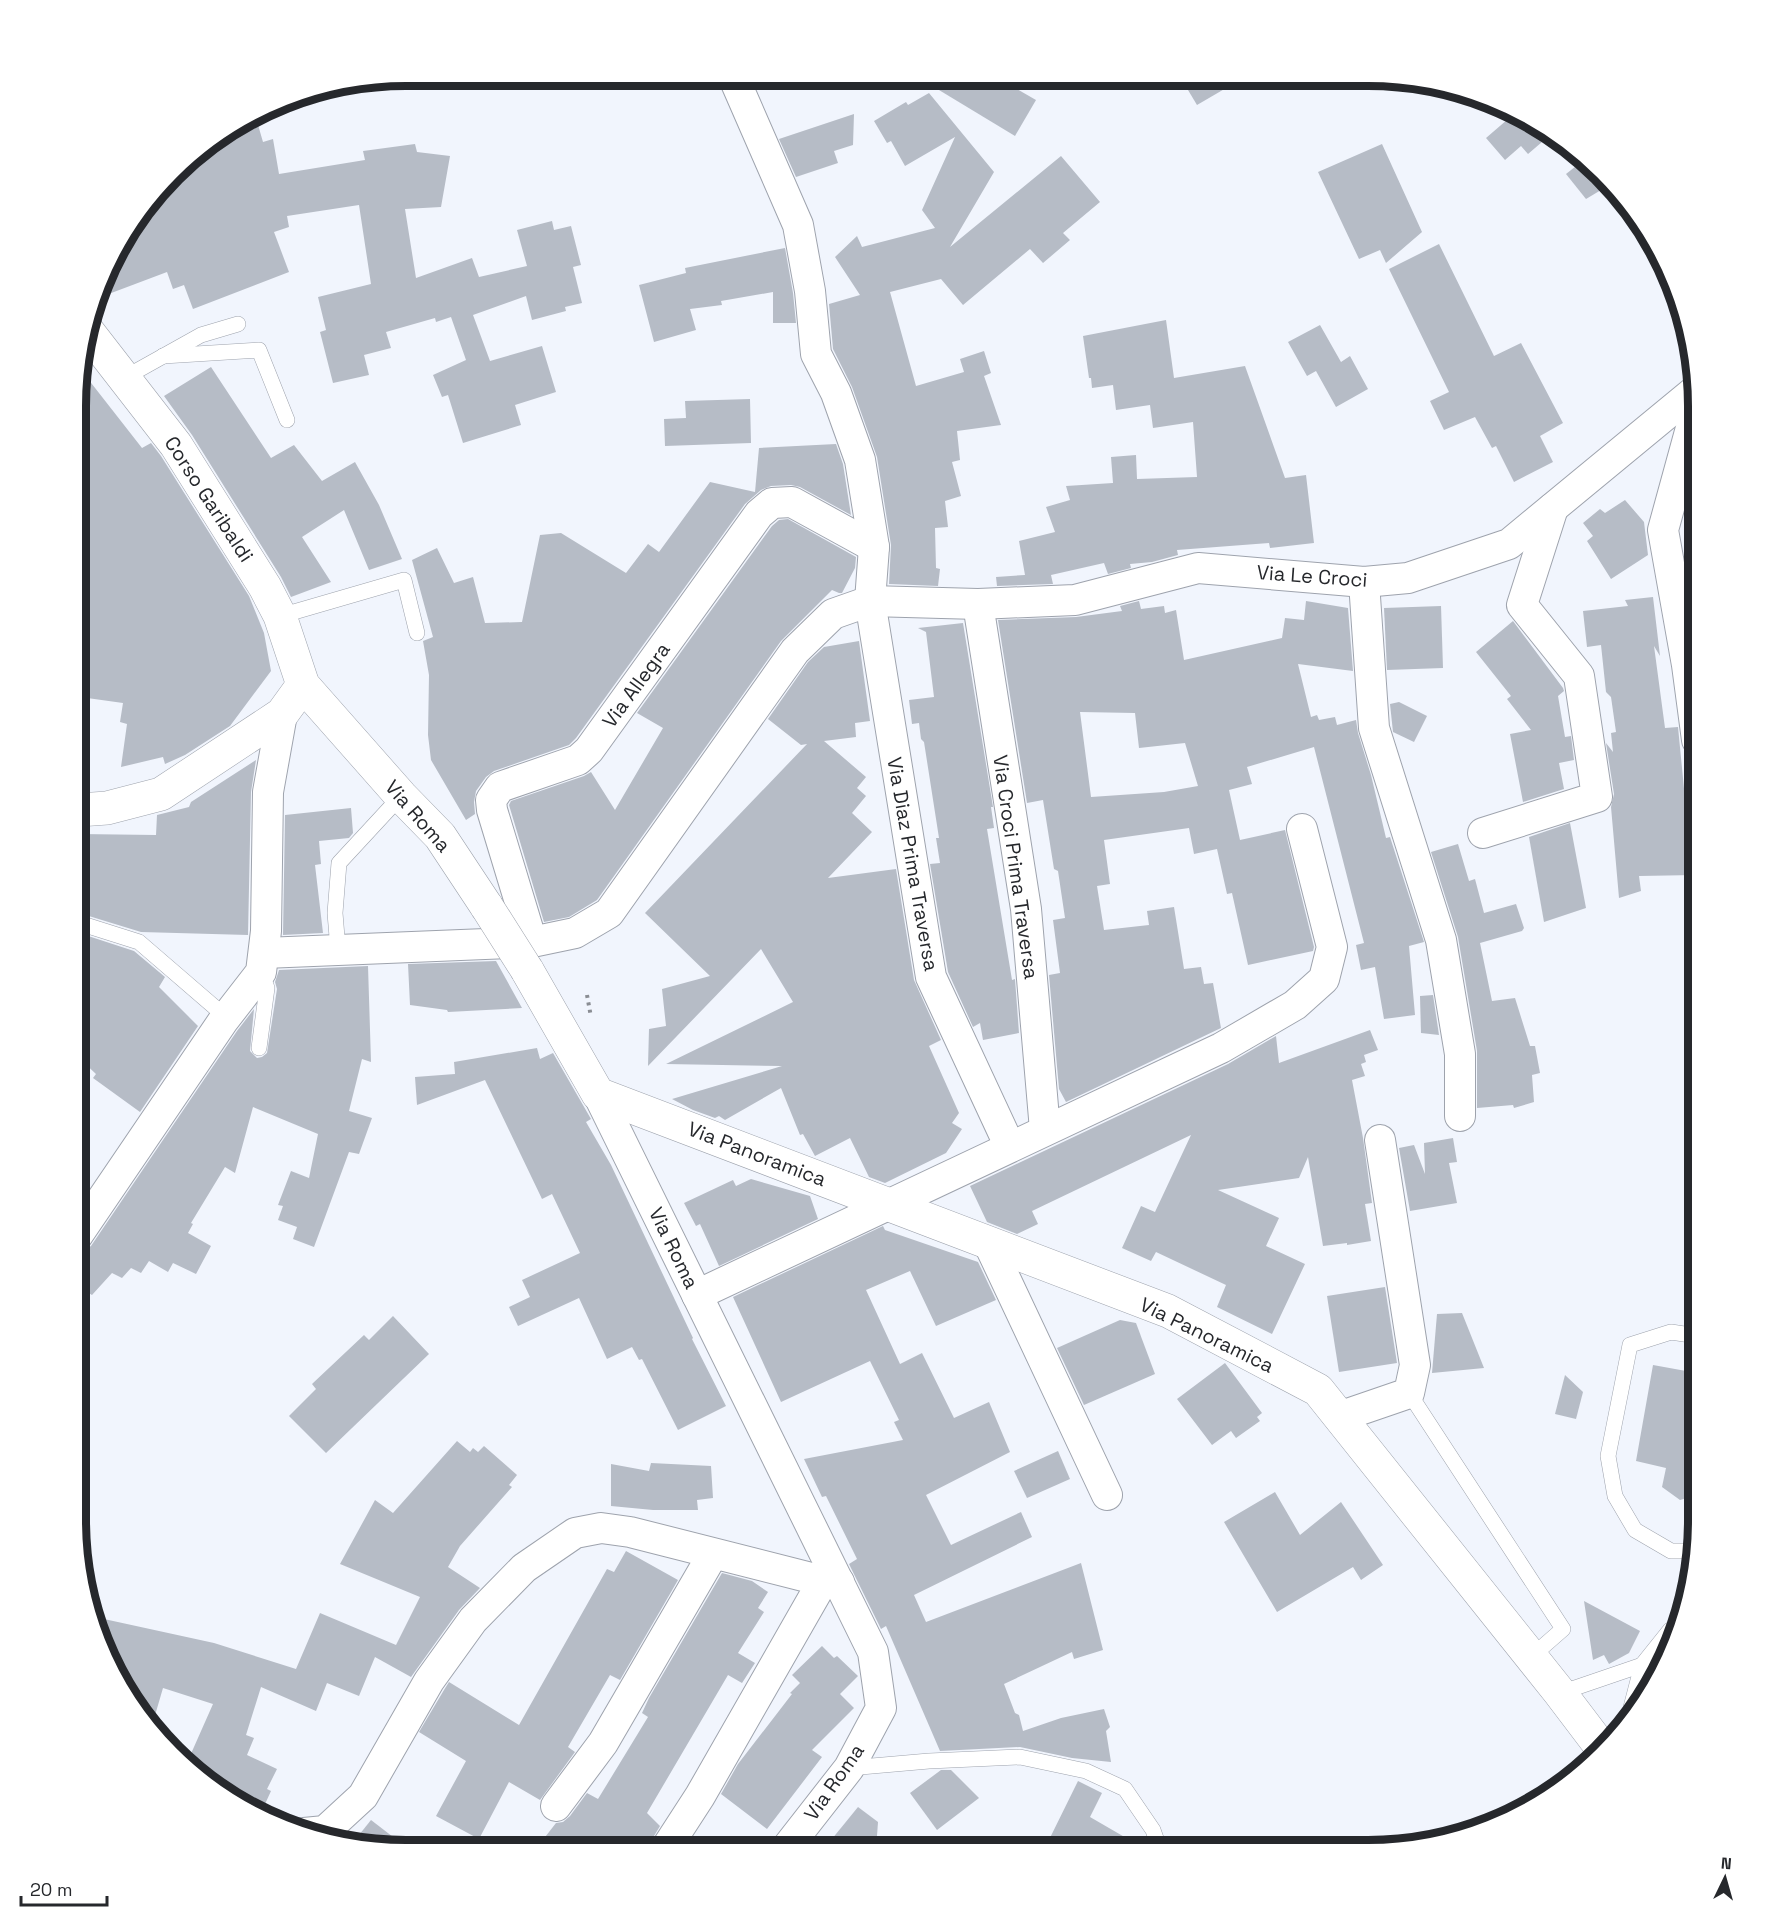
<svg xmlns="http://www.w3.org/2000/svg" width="1773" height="1926" font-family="'Space Grotesk',sans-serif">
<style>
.building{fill:#b6bcc6;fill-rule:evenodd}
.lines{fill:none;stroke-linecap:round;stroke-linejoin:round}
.service-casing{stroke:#9ea3ad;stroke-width:16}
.minor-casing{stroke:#9ea3ad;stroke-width:32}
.tertiary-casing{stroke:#9ea3ad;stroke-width:34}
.path{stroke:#8a8d93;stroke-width:4;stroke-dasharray:3 4.5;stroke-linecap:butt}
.service{stroke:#fff;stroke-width:15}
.minor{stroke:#fff;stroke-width:30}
.tertiary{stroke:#fff;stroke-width:33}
.tertiary-bridge-casing{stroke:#9ea3ad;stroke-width:34;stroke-linecap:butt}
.tertiary-bridge{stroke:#fff;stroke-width:33}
.labels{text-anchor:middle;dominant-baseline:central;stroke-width:4.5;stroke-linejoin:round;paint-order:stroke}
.street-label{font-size:20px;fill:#26282c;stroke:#fff}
.rim{fill:none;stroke:#26282c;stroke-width:8}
</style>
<rect width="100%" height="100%" fill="#f1f5fd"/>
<!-- building -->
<g class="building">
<path d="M966,77H996L1036,100L1015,136L934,87Z"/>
<path d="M1197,77H1245L1197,105L1185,85Z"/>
<path d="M929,93L994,172L950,247L1061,156L1100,202L1063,233L1070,240L1043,263L1030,249L963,305L941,279L890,292L916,386L964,372L960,359L984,351L991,373L984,376L1001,425L957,431L960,460L952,462L961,496L945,501L948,527L935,528L936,568L940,569L938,586L889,584L891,545L877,457L852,387L833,349L829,304L860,295L835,257L857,236L862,247L935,228L922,210L955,137L905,166L891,141L887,143L874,121L906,102L908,105Z"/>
<path d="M1515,113L1533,120L1549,136L1528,154L1521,146L1505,160L1486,138Z"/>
<path d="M854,114L853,145L834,151L838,163L796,177L779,139Z"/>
<path d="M256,118L263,142L273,139L279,174L365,160L363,151L415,144L417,152L450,156L441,207L405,209L416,278L472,258L479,277L527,266L517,230L552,221L554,230L571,226L581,265L573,267L582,303L565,307L566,311L532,320L526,296L473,315L490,361L542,346L556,392L515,405L521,425L463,443L448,395L442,397L433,375L466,360L451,317L436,322L435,318L386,332L391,348L364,355L369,375L333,383L320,332L326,330L318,297L371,284L359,205L287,216L289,227L274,232L289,272L193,309L184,285L173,289L167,272L98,298L119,241L188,157Z"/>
<path d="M1382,144L1422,232L1386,263L1380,250L1359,259L1318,172Z"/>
<path d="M1585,159L1601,172L1611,184L1586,199L1566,174Z"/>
<path d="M1439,244L1494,356L1521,343L1563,423L1540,436L1553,462L1514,482L1496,446L1492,448L1475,417L1444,430L1430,401L1449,392L1389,269Z"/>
<path d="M785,248L793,293L796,323H773V292L721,301L722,305L690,309L696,330L654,342L639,285L686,273L685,268Z"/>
<path d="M1166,320L1174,378L1245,366L1285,478L1306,475L1314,543L1270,548L1269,543L1177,550L1178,555L1152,562L1130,564L1131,568L1108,574L1104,563L1051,575L1053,584L997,586L996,577L1025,575L1019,541L1055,532L1046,507L1070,500L1066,486L1113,483L1111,457L1136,455L1137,479L1197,477L1193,422L1153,428L1150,405L1116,410L1113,385L1092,388L1091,378H1089L1083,336Z"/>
<path d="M1320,325L1341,362L1350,356L1368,389L1336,407L1316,371L1307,376L1288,342Z"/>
<path d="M211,367L271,458L294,445L322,481L355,462L379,505L402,559L369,570L344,510L302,537L331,582L291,597L281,577L192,435L164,396Z"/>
<path d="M81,370L142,448L151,443L161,456L249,596L264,633L271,671L230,726L185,755L165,764L163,757L121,767L127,724L120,722L123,703L80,697Z"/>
<path d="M750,399L751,443L665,446L664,419L686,418L685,401Z"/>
<path d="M836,444L843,464L851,515L800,487L791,485L771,486L761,490L745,504L576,738L569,745L494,771L486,777L476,791L474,802L475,814L466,820L431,760L428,735L429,675L423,641L433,637L412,560L437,548L454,583L473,577L485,623L522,622L540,535L561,533L626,573L648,544L659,552L710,482L755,492L759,448Z"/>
<path d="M1625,500L1644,522L1648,555L1611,579L1587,541L1593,536L1583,523L1600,509L1605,513Z"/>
<path d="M788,519L856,557L855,568L842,593H839L832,590L781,641L597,900L569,917L544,922L509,805L511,801L584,776L591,772L615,810L663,728L637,713L772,526L779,520Z"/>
<path d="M1653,597L1660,656L1654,646L1665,728L1678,727L1686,809H1688L1695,875L1639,876L1641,891L1619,898L1611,807L1614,794L1606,743L1613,752L1611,733L1616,732L1611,697L1606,692L1601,645L1587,647L1583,611L1628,606L1625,600Z"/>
<path d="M1139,601L1141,609L1164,606L1165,613L1176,610L1184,660L1282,638L1285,618L1304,620L1306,601L1348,608L1353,671L1298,664L1311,717L1317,715L1319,720L1335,717L1337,725L1356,720L1358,733L1371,775L1386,838L1390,837L1424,942L1409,946L1415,1015L1384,1019L1375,967L1361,970L1356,945L1364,943L1314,747L1247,767L1252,784L1229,790L1240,840L1285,830L1314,947L1313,951L1248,965L1232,893L1227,894L1217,849L1194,854L1189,828L1104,840L1110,884L1097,886L1104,930L1149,925L1147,911L1174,907L1184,969L1201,967L1204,984L1213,983L1221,1028L1066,1102L1059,1089L1049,975L1060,973L1053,920L1065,918L1058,871L1054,869L1043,800L1027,803L998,620L1076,617L1122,611L1120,606ZM1080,712L1135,713L1139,748L1185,743L1198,786L1164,792L1091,797Z"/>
<path d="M1441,606L1443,668L1387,670L1384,608Z"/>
<path d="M1513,621L1563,688L1564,691L1558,696L1565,737L1571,736L1574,760L1559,763L1564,789L1523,802L1510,734L1531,730L1507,699L1511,696L1476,652Z"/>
<path d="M963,623L993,807H991L994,828L987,829L1012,980L1015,979L1019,1033L983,1040L980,1023L973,1027L948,972L930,864L940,863L936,838H939L924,742L921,739L919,723L912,724L909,700L934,697L926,632L918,628Z"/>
<path d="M859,641L870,721L855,723L856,737L824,741L866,777L857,788L866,796L852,813L872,832L828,878L896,869L914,980L941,1040L929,1046L959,1113L952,1123L962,1129L946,1153L885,1183L869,1177L850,1138L815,1156L803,1134L800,1135L781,1088L725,1120L719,1116L715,1118L693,1110L672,1099L782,1066L666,1064L793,1002L761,949L648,1066L649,1029L666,1026L662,989L710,976L645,913L807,744L801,745L768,719L808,662L824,647Z"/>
<path d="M1399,702L1427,716L1414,742L1393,732L1390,704Z"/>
<path d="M256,760L251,792L248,935L141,932L79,913V834L156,835L157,815L189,807L191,802Z"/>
<path d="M351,808L353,833L349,838L319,841L321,864L315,865L323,933L283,935L285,815Z"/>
<path d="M1570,823L1586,908L1544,922L1529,837Z"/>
<path d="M1458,844L1469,881L1475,879L1484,913L1516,904L1524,928L1522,931L1480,943L1492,1001L1515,998L1530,1046H1535L1540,1073L1532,1075L1534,1102L1514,1108L1513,1105L1477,1108V1051L1458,937L1431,852Z"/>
<path d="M79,933L134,951L165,977L159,987L198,1026L140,1112L93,1078L96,1074L78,1057Z"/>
<path d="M496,961L522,1008L448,1012L447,1010L410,1005L408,964Z"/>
<path d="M368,966L371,1062L362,1059L349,1111L372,1118L359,1154L349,1152L314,1247L293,1239L297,1227L278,1220L283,1206L278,1205L291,1171L309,1178L318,1134L253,1107L235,1173L225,1167L191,1223L193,1224L188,1233L211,1246L196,1274L173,1263L168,1272L149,1261L141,1273L131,1268L122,1278L112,1273L92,1295L77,1286V1260L82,1252L91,1246L237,1031L254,1009L250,1051L257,1058L262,1057L267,1053L277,989L275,982L279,970Z"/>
<path d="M1433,995L1439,1035L1421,1033L1420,996Z"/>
<path d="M1370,1030L1378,1050L1364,1055L1366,1062L1361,1064L1365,1076L1352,1080L1363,1138L1372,1203L1365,1204L1371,1241L1347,1245V1243L1323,1246L1308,1157L1299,1178L1218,1190L1279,1218L1266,1246L1305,1264L1272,1334L1217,1307L1226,1285L1156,1252L1151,1261L1122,1248L1141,1206L1155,1212L1191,1135L1032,1211L1038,1224L1017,1234L987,1222L970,1186L1228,1064L1276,1036L1279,1063Z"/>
<path d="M537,1048L540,1059L553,1053L591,1119L586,1122L611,1165L693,1338L692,1339L726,1406L678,1430L642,1359L639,1360L632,1347L607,1359L579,1298L518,1326L509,1307L530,1297L522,1280L580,1253L552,1194L542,1199L485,1080L417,1105L415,1077L455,1074L454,1062Z"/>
<path d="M1453,1138L1457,1162L1449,1163L1457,1203L1410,1211L1399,1148L1414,1145L1425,1174L1424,1143Z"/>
<path d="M751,1179L810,1196L818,1219L719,1266L700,1224L696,1226L684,1203L733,1180L736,1186Z"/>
<path d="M883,1226L885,1230L978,1262L996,1300L936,1326L910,1271L866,1290L900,1364L922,1353L954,1418L989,1402L1010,1452L926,1495L951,1545L1021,1512L1032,1537L914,1595L926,1622L1081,1563L1103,1650L1074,1659L1072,1652L1004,1684L1015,1713L1019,1715L1023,1731L1061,1718L1104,1709L1110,1727L1106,1731L1111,1762L1072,1758L1020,1747L940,1751L886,1626L881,1629L849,1564L857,1559L826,1496L822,1497L804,1459L903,1440L894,1422L899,1420L870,1361L781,1402L733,1297Z"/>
<path d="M1385,1287L1397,1363L1339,1372L1327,1296Z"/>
<path d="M1462,1313L1484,1368L1432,1373L1437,1314Z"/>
<path d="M393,1316L429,1354L326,1453L289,1416L316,1389L312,1384L364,1335L369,1340Z"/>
<path d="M1120,1320L1136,1323L1155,1374L1084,1405L1057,1348Z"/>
<path d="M1225,1363L1262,1413L1257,1417L1260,1421L1236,1438L1231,1431L1212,1445L1177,1399Z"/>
<path d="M1653,1365L1697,1373V1495L1680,1500L1662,1487L1666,1468L1636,1461Z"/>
<path d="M1565,1375L1583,1392L1576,1419L1555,1414Z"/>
<path d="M457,1441L470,1452L473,1448L478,1452L484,1446L517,1475L509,1485L512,1487L460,1546L448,1567L480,1588L459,1610L411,1677L375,1657L359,1696L327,1683L316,1711L261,1687L246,1735L254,1738L247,1755L277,1769L267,1789L271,1791L260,1815L240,1806L186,1765L213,1704L163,1688L151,1729L131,1704L98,1637L104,1619L214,1643L296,1669L320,1613L396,1645L420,1597L340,1564L375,1500L393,1513Z"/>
<path d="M1058,1451L1070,1479L1027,1498L1014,1471Z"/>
<path d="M651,1463L711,1466L713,1498L697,1500L698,1510H653L611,1506V1464L649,1471Z"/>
<path d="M1275,1492L1300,1535L1341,1502L1383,1565L1361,1580L1353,1567L1277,1612L1224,1522Z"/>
<path d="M626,1551L678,1580L620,1680L610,1675L568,1747L575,1752L540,1800L509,1782L479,1839L436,1816L466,1761L419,1732L444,1690L449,1682L519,1725L607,1569L614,1572Z"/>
<path d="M722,1573L752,1581L768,1592L758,1608L764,1612L738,1653L755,1663L742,1683L728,1675L647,1813L660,1826L651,1841L648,1850H535L556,1823L563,1822L570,1816L587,1793L598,1799L648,1717L642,1713L649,1698Z"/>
<path d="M1584,1601L1640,1631L1629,1653L1609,1664L1604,1655L1593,1660Z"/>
<path d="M822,1646L834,1658L837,1656L858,1676L840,1694L854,1708L812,1750L822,1757L767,1829L721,1794L738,1764L792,1694L790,1693L800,1683L792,1675Z"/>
<path d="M941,1770H951L979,1798L937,1830L910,1793Z"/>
<path d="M1078,1781L1102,1793L1090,1817L1147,1850H1044Z"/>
<path d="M858,1807L878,1822L876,1850H823Z"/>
<path d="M371,1820L410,1850H385L351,1845Z"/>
</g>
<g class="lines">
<defs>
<g id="service">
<path d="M163,356L259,350L287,420"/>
<path d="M124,378L201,335L238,324"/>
<path d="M280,616L404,580L417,633"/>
<path d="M79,923L139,942L226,1017"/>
<path d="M338,949L335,913L339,863L401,796"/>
<path d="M259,1048L267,988L261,972"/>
<path d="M1409,1393L1563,1629L1531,1657"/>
<path d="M1696,1551H1671L1635,1530L1615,1496L1608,1456L1630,1345L1671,1332L1697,1336"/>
<path d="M1560,1693L1642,1665"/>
<path d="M1628,1719L1642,1665L1670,1630L1679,1625"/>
<path d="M849,1768L929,1761L1020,1757L1086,1771L1125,1789L1153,1830L1160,1850"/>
</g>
<g id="minor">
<path d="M733,76L798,225L810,291L816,354L836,393L860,460L874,547L870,601L931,977L1010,1147"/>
<path d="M1697,406L1663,530L1687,665L1697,740"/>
<path d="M1364,582L1374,728L1441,940L1460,1054V1116"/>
<path d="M978,604L1026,909L1045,1130"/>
<path d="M1483,833L1597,797L1579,676L1522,605L1553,508"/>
<path d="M532,942L492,810L491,800L500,787L578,760L589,750L759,514L772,503L792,502L874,547"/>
<path d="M264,953L532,942L575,933L609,913L795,651L833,614L870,601L978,604L1075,600L1198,568L1364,582L1408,578L1509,544L1697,389"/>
<path d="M598,1094L873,1652L881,1708L849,1768L785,1850"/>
<path d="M77,1236L223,1021L261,972L266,931L268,792L282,714"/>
<path d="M988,1242L1107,1495"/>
<path d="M697,1295L1221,1048L1295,1005L1324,979L1332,947L1302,829"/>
<path d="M1339,1417L1409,1393L1415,1365L1380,1140"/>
<path d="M556,1806L603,1743L713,1554"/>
<path d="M304,1833L325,1831L363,1796L429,1681L473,1620L524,1568L575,1533L601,1528L630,1532L823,1581L839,1582"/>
<path d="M665,1850L700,1796L823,1581"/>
</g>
<g id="tertiary">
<path d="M86,329L176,445L265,587L280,616L303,685L401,796L440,836L487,907"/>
<path d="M79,810L107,808L161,794L282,714L303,685"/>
<path d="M527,970L598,1094L1168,1311L1318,1390L1560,1693L1604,1751"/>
</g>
</defs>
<!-- service casing -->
<use href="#service" class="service-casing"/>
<!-- minor casing -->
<use href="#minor" class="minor-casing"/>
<!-- tertiary casing -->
<use href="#tertiary" class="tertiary-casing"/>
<!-- path -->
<path class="path" d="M587,995L591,1017"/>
<!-- service -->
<use href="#service" class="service"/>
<!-- minor -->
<use href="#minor" class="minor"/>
<!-- tertiary -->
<use href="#tertiary" class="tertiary"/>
<defs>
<path id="tertiary-bridge" d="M487,907L527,970"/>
</defs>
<!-- tertiary-bridge casing -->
<use href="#tertiary-bridge" class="tertiary-bridge-casing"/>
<!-- tertiary-bridge -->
<use href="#tertiary-bridge" class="tertiary-bridge"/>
</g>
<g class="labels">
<!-- street labels -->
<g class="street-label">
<text transform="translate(209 499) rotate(57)">Corso Garibaldi</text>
<text transform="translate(1312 576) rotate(4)">Via Le Croci</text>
<text transform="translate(636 685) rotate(-54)">Via Allegra</text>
<text transform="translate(418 816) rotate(49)">Via Roma</text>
<text transform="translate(913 864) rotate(80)">Via Diaz Prima Traversa</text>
<text transform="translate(1016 867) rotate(82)">Via Croci Prima Traversa</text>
<text transform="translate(757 1154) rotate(21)">Via Panoramica</text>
<text transform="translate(674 1248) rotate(64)">Via Roma</text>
<text transform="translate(1207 1335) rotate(26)">Via Panoramica</text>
<text transform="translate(834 1782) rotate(-55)">Via Roma</text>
</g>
</g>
<!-- crop -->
<path d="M0 0H1773V1926H0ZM406 86H1368A320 320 0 0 1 1688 406V1520A320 320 0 0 1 1368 1840H406A320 320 0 0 1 86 1520V406A320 320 0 0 1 406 86Z" fill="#fff" fill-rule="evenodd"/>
<path class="rim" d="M406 86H1368A320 320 0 0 1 1688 406V1520A320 320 0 0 1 1368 1840H406A320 320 0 0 1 86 1520V406A320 320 0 0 1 406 86Z"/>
<!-- north arrow -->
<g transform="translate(1725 1878) rotate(5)" stroke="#ffffff" stroke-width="4.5" paint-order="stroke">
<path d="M0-4.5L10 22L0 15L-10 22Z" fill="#26282c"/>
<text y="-9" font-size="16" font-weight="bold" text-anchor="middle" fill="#26282c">N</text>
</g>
<!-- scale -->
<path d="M21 1896v9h86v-9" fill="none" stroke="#26282c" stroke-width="3"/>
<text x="30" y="1896" font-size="18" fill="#26282c" stroke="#ffffff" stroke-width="4.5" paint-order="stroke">20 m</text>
</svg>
